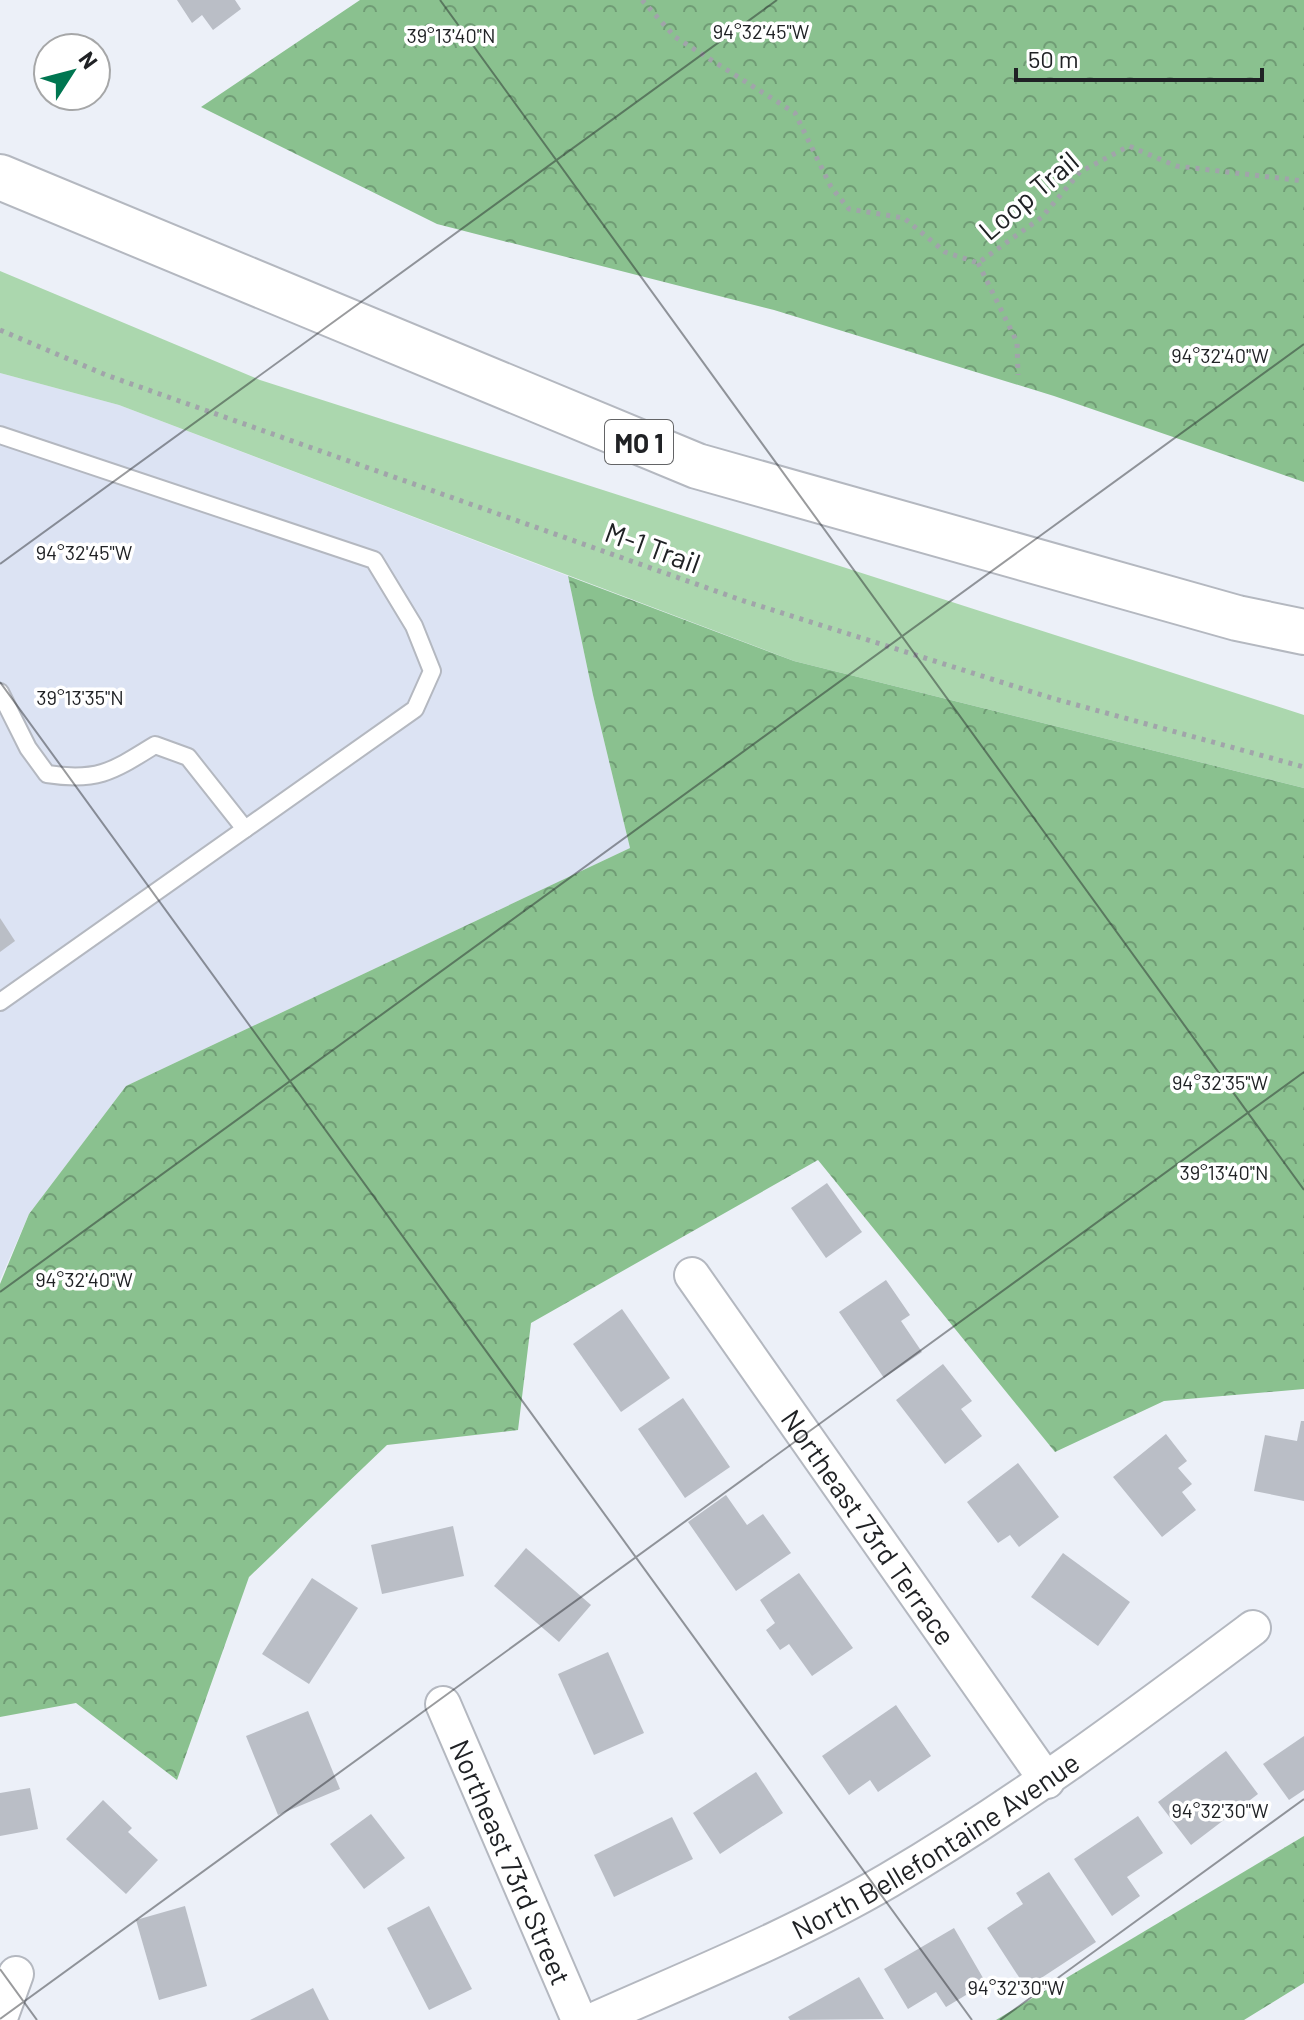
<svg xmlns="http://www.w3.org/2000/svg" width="1304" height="2020" font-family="Barlow,sans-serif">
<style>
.built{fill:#dce3f3}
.green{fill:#abd7ae}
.forest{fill:url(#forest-crowns)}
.building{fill:#babec6}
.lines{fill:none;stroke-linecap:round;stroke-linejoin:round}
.service-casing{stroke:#b4b8c0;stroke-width:20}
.minor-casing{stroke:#b4b8c0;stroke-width:38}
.primary-casing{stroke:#b4b8c0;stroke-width:48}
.path{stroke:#a1a4aa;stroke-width:5;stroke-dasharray:4 6;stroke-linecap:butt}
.service{stroke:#fff;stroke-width:16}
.minor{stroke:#fff;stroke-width:34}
.primary{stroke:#fff;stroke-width:44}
.ticks{fill:none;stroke:#202225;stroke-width:2;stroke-opacity:0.45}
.labels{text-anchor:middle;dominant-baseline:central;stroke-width:7;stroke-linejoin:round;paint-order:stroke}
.shield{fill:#fff;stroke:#636466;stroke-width:2}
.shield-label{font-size:26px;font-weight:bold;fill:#202225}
.street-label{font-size:28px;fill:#202225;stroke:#fff}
.ticks-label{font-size:20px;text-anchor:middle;fill:#202225;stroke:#fff;stroke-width:7;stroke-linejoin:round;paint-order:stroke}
</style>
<defs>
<pattern id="forest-crowns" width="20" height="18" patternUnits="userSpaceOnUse" patternTransform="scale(2)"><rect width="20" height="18" fill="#8ac18f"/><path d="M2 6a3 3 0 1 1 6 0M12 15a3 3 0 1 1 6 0" fill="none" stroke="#709c75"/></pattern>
</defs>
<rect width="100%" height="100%" fill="#ecf0f8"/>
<!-- built -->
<path class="built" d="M0,373L119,405L568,576L593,695L630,848L126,1086L29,1214L0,1280Z"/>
<!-- green -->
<path class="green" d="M0,271L260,380L1304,715V788L794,661L119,405L0,373Z"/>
<!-- forest -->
<g class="forest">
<path d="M360,0H1304V482L1054,396L774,310L437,224L201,107Z"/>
<path d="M568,576L794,661L1304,788V1389L1164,1401L1055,1452L818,1160L531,1323L518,1430L387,1445L249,1577L177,1780L76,1703L0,1717V1284L29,1214L126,1086L630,848L593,695Z"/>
<path d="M1304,1836V1983L1244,2020H996Z"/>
</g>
<!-- building -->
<g class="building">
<path d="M177,0H235L241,9L213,30L202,15L192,23Z"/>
<path d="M0,918L15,941L0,952Z"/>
<path d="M827,1183L862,1232L826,1258L791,1208Z"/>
<path d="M886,1280L910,1315L901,1321L922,1352L884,1378L839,1312Z"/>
<path d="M622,1309L670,1378L621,1412L573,1344Z"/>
<path d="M943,1364L972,1401L961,1409L982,1436L945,1464L896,1400Z"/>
<path d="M683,1398L730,1467L685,1498L638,1429Z"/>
<path d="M1301,1421H1304V1501L1254,1491L1265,1435L1297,1441Z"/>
<path d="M1166,1434L1187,1461L1178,1468L1192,1484L1182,1492L1196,1510L1162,1537L1113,1477Z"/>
<path d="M1018,1463L1059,1517L1019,1547L1010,1535L998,1543L967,1502Z"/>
<path d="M726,1495L747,1525L763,1514L791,1553L736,1591L688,1522Z"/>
<path d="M453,1526L464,1576L382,1594L371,1545Z"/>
<path d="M526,1548L591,1605L559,1642L494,1586Z"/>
<path d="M1063,1553L1130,1602L1098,1646L1031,1597Z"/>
<path d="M799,1573L853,1648L812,1676L789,1644L780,1650L766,1630L775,1623L760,1600Z"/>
<path d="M312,1578L358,1608L309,1684L262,1654Z"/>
<path d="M608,1652L644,1733L594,1755L558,1674Z"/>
<path d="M896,1705L931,1756L878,1792L870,1780L849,1795L822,1756Z"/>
<path d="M308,1711L340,1789L278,1815L246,1736Z"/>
<path d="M1304,1736V1790L1289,1800L1263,1764Z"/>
<path d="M1226,1751L1258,1794L1191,1845L1158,1802Z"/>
<path d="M756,1772L783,1813L720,1854L693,1813Z"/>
<path d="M30,1788L38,1829L0,1836V1793Z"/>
<path d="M103,1800L132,1828L128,1832L158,1860L126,1894L66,1839Z"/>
<path d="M371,1814L405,1858L364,1889L330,1844Z"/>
<path d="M1138,1816L1163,1853L1127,1877L1140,1896L1112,1916L1074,1859Z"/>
<path d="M672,1817L693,1859L614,1897L594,1855Z"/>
<path d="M1049,1872L1096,1942L1026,1988L987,1928L1023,1904L1016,1893Z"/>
<path d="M185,1906L207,1986L159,2000L136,1920Z"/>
<path d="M429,1906L472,1989L429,2010L387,1928Z"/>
<path d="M954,1928L986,1983L946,2007L936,1992L908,2009L884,1969Z"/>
<path d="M859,1977L884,2019L790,2020L788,2017Z"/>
<path d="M313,1988L329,2020H250Z"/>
</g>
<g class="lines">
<defs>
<g id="service">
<path d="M0,435L374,560L414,626L432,671L415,709L0,1002"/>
<path d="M0,692L28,748L47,774C98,782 113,771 155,745L188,757L245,829"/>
</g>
<g id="minor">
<path id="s1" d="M692,1275L1047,1781"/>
<path id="s2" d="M443,1704L579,2020"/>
<path d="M0,2018L16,1974"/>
<path id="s3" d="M594,2020C693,1976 795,1935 889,1880C1018,1804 1134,1717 1253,1628"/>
</g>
<path id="primary" d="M0,177L697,466L1237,618L1304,632"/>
</defs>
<!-- service casing -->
<use href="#service" class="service-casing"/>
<!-- minor casing -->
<use href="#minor" class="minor-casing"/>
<!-- primary casing -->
<use href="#primary" class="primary-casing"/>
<!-- path -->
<g class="path">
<path d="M642,0L675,37L795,113L831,187L849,209L904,218L945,252L978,263L1042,217L1080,172L1129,146L1176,166L1304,181"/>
<path d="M978,263L1017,342L1018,375"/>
<path d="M0,330L106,375L744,601L1055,699L1304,767"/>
</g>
<!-- service -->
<use href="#service" class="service"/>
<!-- minor -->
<use href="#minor" class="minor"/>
<!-- primary -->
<use href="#primary" class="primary"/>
</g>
<!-- ticks -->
<path class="ticks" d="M440,0L1304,1190M0,564L777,0M0,682L972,2020M0,1292L1304,344M0,1969L37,2020M0,2019L1304,1072M1000,2020L1304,1799"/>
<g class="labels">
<!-- shield labels -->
<rect class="shield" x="605" y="420" width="68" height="44" rx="6"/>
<g class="shield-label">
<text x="639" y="442">MO 1</text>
</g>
<!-- street labels -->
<g class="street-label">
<text transform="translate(1028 195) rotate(-40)">Loop Trail</text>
<text transform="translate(653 547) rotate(20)">M-1 Trail</text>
<text stroke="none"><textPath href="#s1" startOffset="308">Northeast 73rd Terrace</textPath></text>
<text stroke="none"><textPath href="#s3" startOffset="384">North Bellefontaine Avenue</textPath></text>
<text stroke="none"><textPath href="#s2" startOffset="172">Northeast 73rd Street</textPath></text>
</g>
</g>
<g class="ticks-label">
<text x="761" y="39">94°32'45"W</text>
<text x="451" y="43">39°13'40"N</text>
<text x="1220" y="363">94°32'40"W</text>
<text x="84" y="560">94°32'45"W</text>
<text x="80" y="705">39°13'35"N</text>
<text x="1220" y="1090">94°32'35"W</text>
<text x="1224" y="1180">39°13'40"N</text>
<text x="84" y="1287">94°32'40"W</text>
<text x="1220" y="1818">94°32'30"W</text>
<text x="1016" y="1995">94°32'30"W</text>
</g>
<!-- north arrow -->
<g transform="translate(72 72) rotate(54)"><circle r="38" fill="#ffffff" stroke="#a6a7a8" stroke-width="2"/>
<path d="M0-6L14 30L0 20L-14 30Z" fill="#007651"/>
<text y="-12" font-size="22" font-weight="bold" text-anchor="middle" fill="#202225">N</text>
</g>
<!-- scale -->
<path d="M1016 68v12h246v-12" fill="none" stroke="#202225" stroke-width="4"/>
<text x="1028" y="68" font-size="24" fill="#202225" stroke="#ffffff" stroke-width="6" paint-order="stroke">50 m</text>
</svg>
